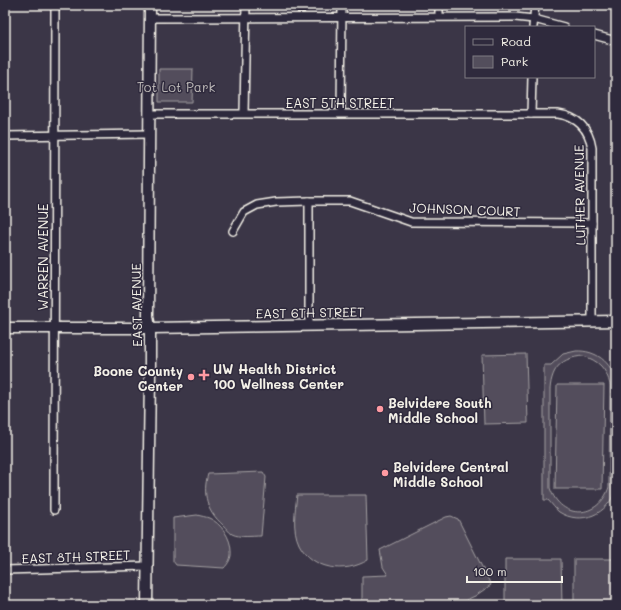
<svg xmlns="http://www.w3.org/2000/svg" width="621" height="610" font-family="Mali,sans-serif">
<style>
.green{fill:#534e5c;stroke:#a4a0a2;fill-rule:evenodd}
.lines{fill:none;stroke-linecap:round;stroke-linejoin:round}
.street-casing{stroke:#f4f1e8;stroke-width:10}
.secondary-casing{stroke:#f4f1e8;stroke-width:13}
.street{stroke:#2f2a3d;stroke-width:7}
.secondary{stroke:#2f2a3d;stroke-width:10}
.poi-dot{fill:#ff9aa2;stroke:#2f2a3d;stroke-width:1.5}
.labels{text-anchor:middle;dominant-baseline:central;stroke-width:3;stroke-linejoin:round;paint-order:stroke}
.park-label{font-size:13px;fill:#bcb8b7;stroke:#2f2a3d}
.street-label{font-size:13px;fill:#f4f1e8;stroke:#2f2a3d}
.poi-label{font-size:13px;font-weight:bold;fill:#f4f1e8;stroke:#2f2a3d;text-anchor:start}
</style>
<rect width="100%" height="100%" fill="#3b3647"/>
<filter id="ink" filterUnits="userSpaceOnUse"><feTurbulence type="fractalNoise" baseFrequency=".025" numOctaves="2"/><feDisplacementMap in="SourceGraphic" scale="8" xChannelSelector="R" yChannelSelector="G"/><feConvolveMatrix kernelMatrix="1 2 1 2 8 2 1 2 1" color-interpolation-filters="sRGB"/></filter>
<g filter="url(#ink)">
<!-- green -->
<g class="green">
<path d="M159,69H193L192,102H159Z"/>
<path d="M576,351C596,350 611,362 616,381L615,490C609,514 581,526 559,512C555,509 552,504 548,500H544V365H551L563,354ZM583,356C598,360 607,369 610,385L609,487C599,519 561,521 550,488V389C552,367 562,358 583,356Z"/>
<path d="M526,354L528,423L484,424L482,355Z"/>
<path d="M557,385H604L602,489H555Z"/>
<path d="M263,472L266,477L261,536C252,536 240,538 232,534C229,532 226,528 223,525C207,511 202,494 208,474Z"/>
<path d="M297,495H366L368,560C345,574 312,570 299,544C292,529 295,511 297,495Z"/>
<path d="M197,515C201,516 206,517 209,518C221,523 231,538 231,551C232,558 228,564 224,568L176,565L173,561V518Z"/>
<path d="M451,516L458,519L491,585L475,596L466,600V605H362V576L388,575L383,567L380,550L446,517Z"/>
<path d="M505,559H561L562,605H505Z"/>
<rect x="574" y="559" width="42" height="46"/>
</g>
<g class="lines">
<defs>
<g id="street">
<path d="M439,5V16"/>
<path d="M149,18L515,17L534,19L564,27"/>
<path d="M533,27L535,5"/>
<path d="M594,35L616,41"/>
<path d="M244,113L246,5"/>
<path d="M341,113L342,5"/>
<path d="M149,114H558C578,117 589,129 592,148V321"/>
<path d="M531,114L532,77"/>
<path d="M5,136L149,134"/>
<path d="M233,231L244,212L257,205L276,202L309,201H350L411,222L592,223"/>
<path d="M309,325V201"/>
<path d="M54,510L55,5"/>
<path d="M5,570L147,566"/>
</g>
<g id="secondary">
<path d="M5,328H150L616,321"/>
<path d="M147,605L150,374V328L148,316L150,5"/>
</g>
</defs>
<!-- street casing -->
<use href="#street" class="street-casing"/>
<!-- secondary casing -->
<use href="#secondary" class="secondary-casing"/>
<!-- street -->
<use href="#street" class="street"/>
<!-- secondary -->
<use href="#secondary" class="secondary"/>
</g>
</g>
<!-- markers -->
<g class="poi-dot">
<path d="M202 369h4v4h4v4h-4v4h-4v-4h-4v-4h4z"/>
<circle cx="191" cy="377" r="4"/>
<circle cx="380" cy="409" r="4"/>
<circle cx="385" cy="473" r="4"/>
</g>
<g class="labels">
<!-- park labels -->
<g class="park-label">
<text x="176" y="86">Tot Lot Park</text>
</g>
<!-- street labels -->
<g class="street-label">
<text x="340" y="102">EAST 5TH STREET</text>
<text transform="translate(579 195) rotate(-91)">LUTHER AVENUE</text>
<text transform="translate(465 209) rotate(2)">JOHNSON COURT</text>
<text transform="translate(42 257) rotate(-90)">WARREN AVENUE</text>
<text transform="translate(136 305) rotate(-91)">EAST AVENUE</text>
<text transform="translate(310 312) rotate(-1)">EAST 6TH STREET</text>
<text transform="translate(76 556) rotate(-2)">EAST 8TH STREET</text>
</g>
<!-- poi labels -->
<g class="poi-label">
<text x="213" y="368">UW Health District<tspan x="213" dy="15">100 Wellness Center</tspan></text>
<text x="183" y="370" text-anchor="end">Boone County<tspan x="183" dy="15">Center</tspan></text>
<text x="388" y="402">Belvidere South<tspan x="388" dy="15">Middle School</tspan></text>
<text x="393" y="466">Belvidere Central<tspan x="393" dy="15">Middle School</tspan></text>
</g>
</g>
<!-- margin -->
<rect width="621" height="610" fill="none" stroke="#2f2a3d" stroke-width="20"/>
<rect x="10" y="10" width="601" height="590" fill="none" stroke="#f4f1e8" stroke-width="1.5" filter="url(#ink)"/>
<!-- legend -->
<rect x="465" y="26" width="130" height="52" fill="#2f2a3d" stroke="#7e7a81"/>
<rect x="473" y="39" width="20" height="6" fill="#2f2a3d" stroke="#7e7a81"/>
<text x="501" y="46" font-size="12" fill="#f4f1e8">Road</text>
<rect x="473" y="56" width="20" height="12" fill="#534e5c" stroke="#7e7a81"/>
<text x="501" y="66" font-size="12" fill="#f4f1e8">Park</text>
<!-- scale -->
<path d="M467 576v6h95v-6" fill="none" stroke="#f4f1e8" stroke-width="2"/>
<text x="473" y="576" font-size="12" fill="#f4f1e8" stroke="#2f2a3d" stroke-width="3" paint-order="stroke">100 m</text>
</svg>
